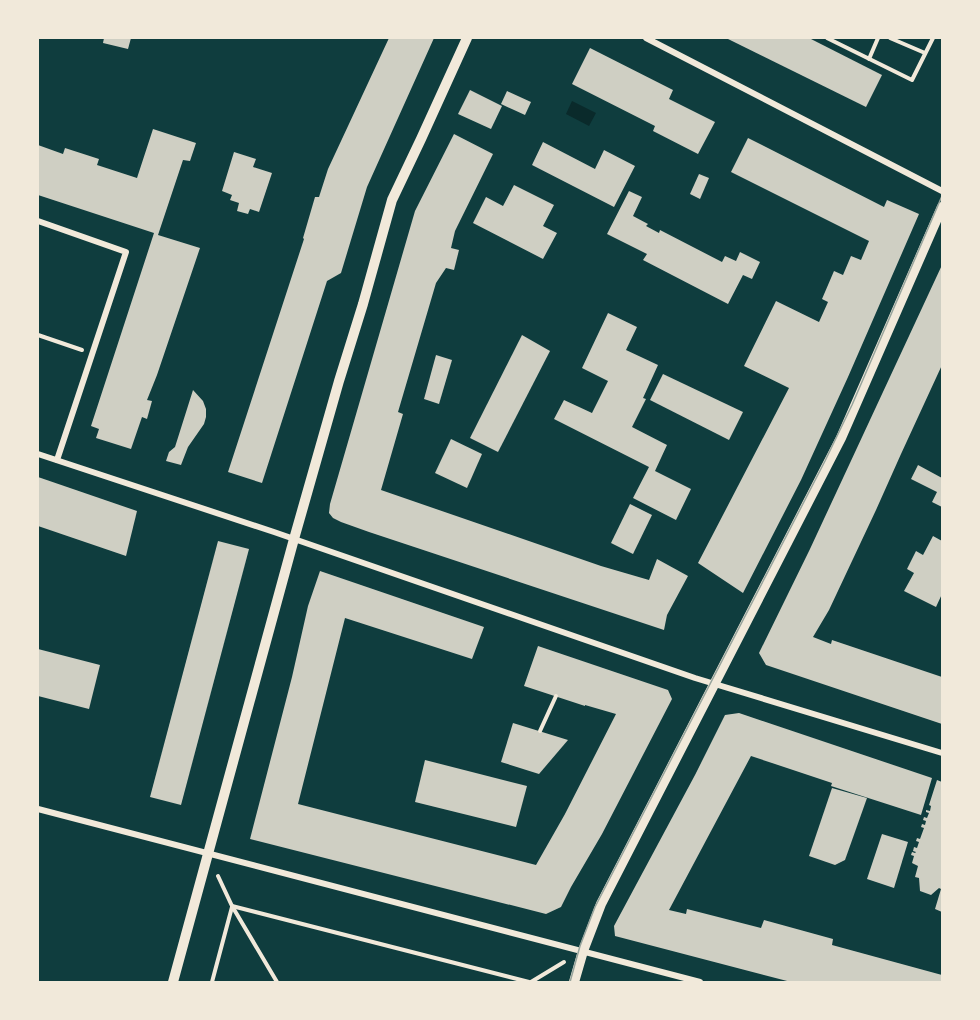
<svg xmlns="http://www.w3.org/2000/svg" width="980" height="1020" font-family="Mulish,sans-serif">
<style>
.water{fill:#0a2a2b}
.building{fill:#cfcfc3}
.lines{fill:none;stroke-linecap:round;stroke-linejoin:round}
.path{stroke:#f1e9da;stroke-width:4}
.minor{stroke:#f1e9da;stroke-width:6}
.tertiary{stroke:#f1e9da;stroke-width:10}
.tram{stroke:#97a49c;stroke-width:1.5}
</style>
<rect width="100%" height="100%" fill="#0f3d3e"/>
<!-- water -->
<path class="water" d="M572,101L596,113L589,126L566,114Z"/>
<!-- building -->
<g class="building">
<path d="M104,38H131L128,49L103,43Z"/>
<path d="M389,38H434L367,187L341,273L327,281L262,483L228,472L304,239L303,238L315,197H319L328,169Z"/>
<path d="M726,38H809L882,75L866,107Z"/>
<path d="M590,48L673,90L669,99L715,122L698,154L653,131L655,126L572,84Z"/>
<path d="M470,90L502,106L491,129L458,114Z"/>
<path d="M507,91L531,102L525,115L501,104Z"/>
<path d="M153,129L196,143L190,161L183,160L158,235L200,248L157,375L147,400L152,401L147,419L142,417L131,449L96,438L99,429L91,426L154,233L38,195V145L63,154L65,148L99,159L97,165L137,178Z"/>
<path d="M454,134L493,154L455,231L451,248L459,250L454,270L446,268L436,283L398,412L403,414L381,490L601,566L649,580L657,559L688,576L667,615L664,630L369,532L341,522L333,518L329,513L330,504L415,211Z"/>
<path d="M748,138L884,207L887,200L919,214L848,377L801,480L743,593L698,563L789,388L744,366L776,301L819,322L828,302L822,299L834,271L843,275L851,256L861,260L869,241L731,172Z"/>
<path d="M543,142L595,169L604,150L635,166L614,207L532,165Z"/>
<path d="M234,152L256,159L253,167L272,173L259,212L250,209L248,214L237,211L239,203L230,200L232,195L222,191Z"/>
<path d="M699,174L709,178L700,199L690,194Z"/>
<path d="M514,185L554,205L543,226L557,233L543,259L473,223L486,197L503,206Z"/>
<path d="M629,191L642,197L633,216L648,224L646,226L659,233L660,230L722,262L725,256L736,261L740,252L760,262L752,279L743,275L728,304L643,260L647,254L607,234Z"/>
<path d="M942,265V365L901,454L876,510L829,610L813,637L831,644L832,640L942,677V724L766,665L759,653L810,549Z"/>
<path d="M608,313L637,327L626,350L658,365L643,398L646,399L632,427L667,445L655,471L691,489L676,520L633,498L649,467L554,419L564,400L592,413L608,381L582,368Z"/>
<path d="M522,335L550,351L498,452L470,438Z"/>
<path d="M436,355L452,360L439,404L424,399Z"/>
<path d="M663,374L743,412L729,440L650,400Z"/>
<path d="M193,390L203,401L206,409V417L204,424L188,447L181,465L166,461L169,452L175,447Z"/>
<path d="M451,439L482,454L467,488L435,473Z"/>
<path d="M918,465L942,478V507L932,502L937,492L911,479Z"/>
<path d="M38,477L137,511L126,556L38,526Z"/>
<path d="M630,504L652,515L633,554L611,543Z"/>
<path d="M933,536L942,541V594L936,607L904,591L914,573L907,569L916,551L923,555Z"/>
<path d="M218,541L249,549L181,805L150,797Z"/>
<path d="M320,571L484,627L472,659L345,618L298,804L536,865L565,814L616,714L585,705V706L524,686L538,646L668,690L672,699L602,834L571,887L561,907L546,914L250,839L292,677L308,606Z"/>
<path d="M38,649L100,665L89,709L38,696Z"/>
<path d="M739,713L932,778L921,815L831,786L832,783L751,756L669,910L686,914L687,909L761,928L764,920L833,939L832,945L942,975V982H791L615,936L614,926L695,775L725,715Z"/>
<path d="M513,723L568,740L539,774L501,762Z"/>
<path d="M425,760L527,786L516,827L415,802Z"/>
<path d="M937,780L942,782V912L935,909L941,889L939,888L931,895L920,891L919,878L915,877L918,866L912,863L914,856L911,855L912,852L915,853L916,852L913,851L914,847L917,848L919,842L916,841L917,838L920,839L924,828L921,827L922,824L925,825L926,821L923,820L924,817L927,818L929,813L926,812V810L930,811L931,806L929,805Z"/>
<path d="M832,788L867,798L845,860L835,865L809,856Z"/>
<path d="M882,834L908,842L894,888L867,879Z"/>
</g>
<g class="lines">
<!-- path -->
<g class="path">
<path d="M827,38L912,80L933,38"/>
<path d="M890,38L925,53"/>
<path d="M869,59L878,38"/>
<path d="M38,335L82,350"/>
<path d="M540,731L556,696"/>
<path d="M218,876L232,906L277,982"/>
<path d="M232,906L529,982"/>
<path d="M212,982L232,907"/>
<path d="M531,982L564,962"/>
</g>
<!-- minor -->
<g class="minor">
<path d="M646,38L942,191"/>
<path d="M38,221L126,252L57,460"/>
<path d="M38,454L274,532L695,678L942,753"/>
<path d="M38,809L700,982"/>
</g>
<!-- tertiary -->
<g class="tertiary">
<path d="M173,982L294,539L339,381L363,304L392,200L421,139L467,38"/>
<path d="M574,982L583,951L601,904L841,438L942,207"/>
</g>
<!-- tram -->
<path class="tram" d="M570,982L580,946L595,907L825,461L852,405L942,196"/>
</g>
<!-- border -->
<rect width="980" height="1020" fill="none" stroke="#f1e9da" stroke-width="78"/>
</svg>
